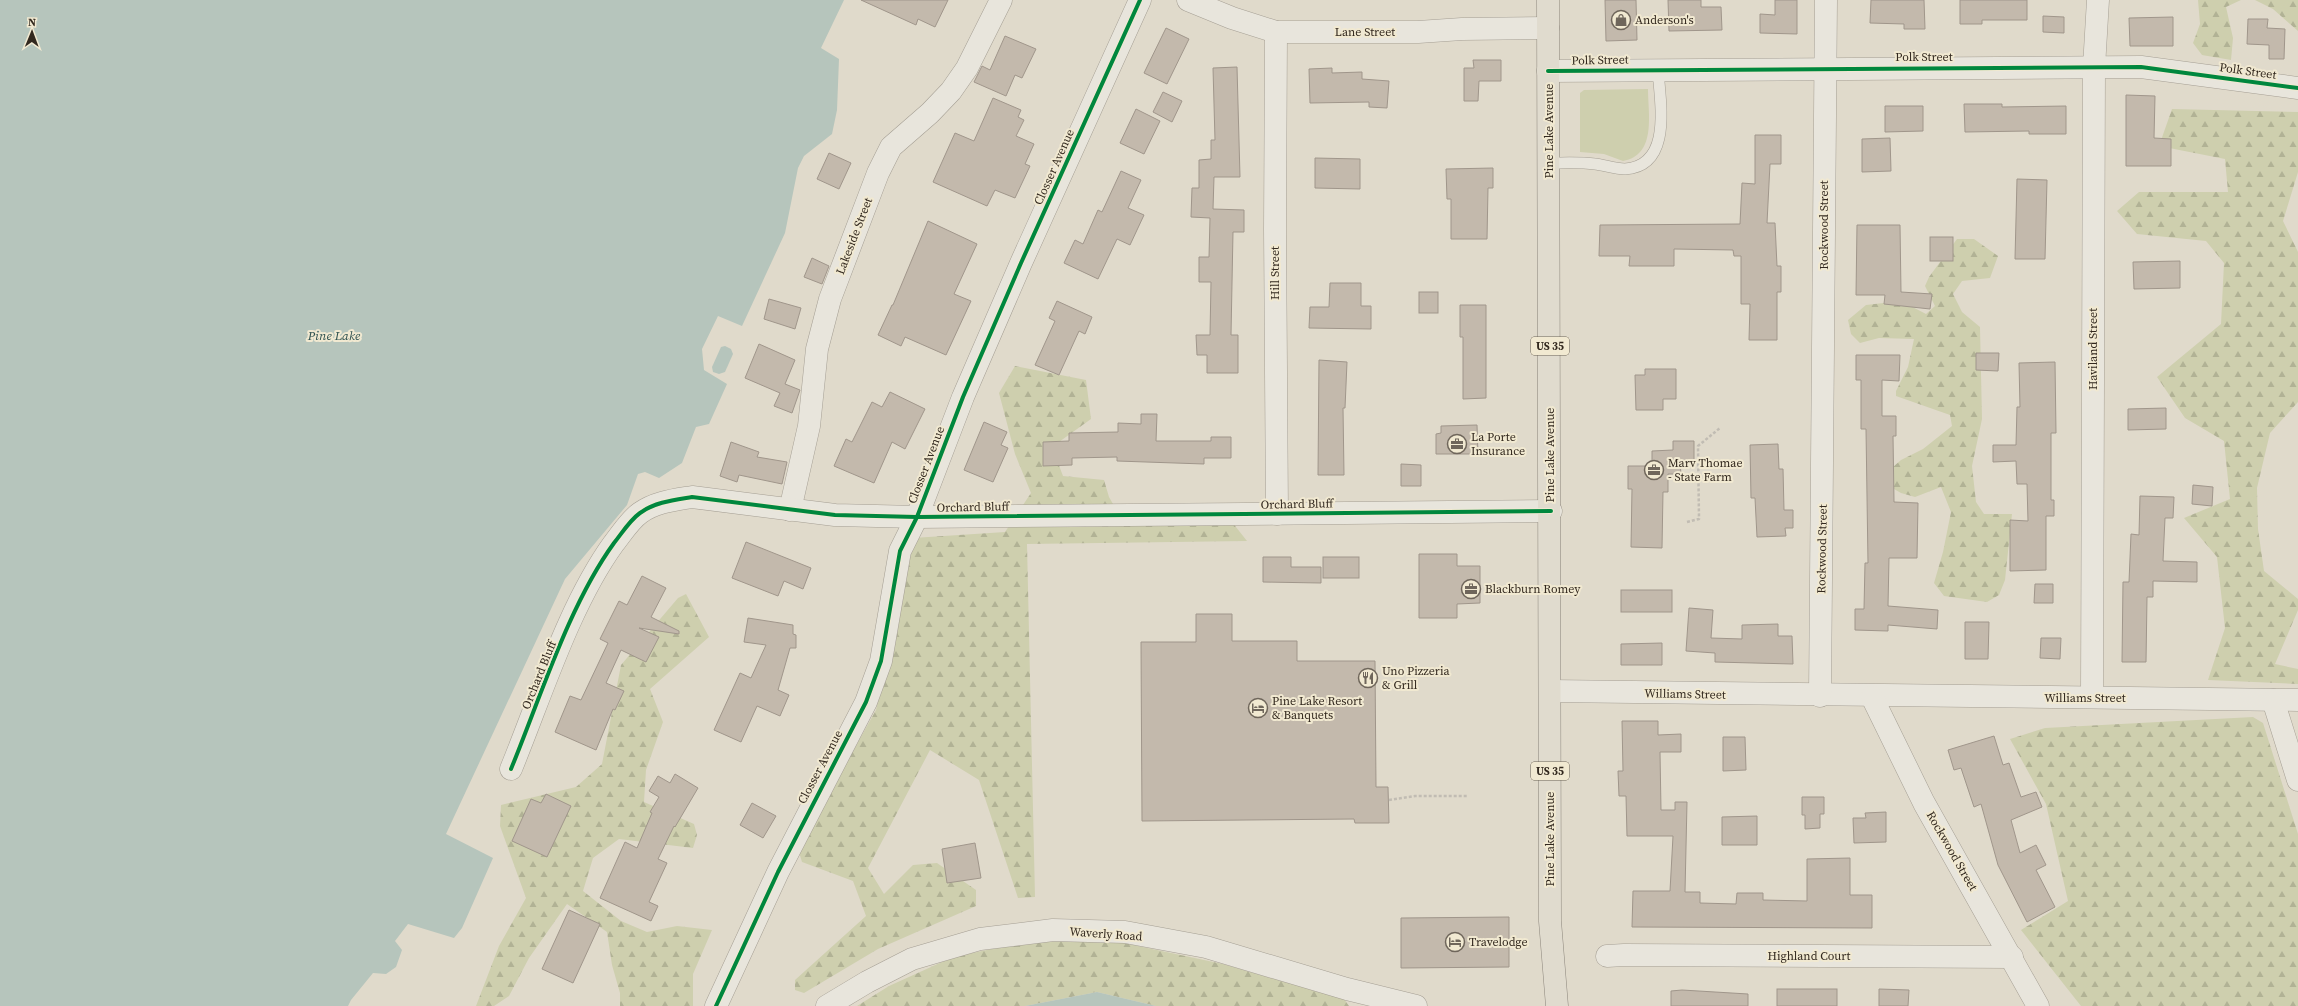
<svg xmlns="http://www.w3.org/2000/svg" width="2298" height="1006" font-family="'Source Serif 4',serif">
<style>
.grass{fill:#cecfae}
.forest{fill:url(#forest-firs)}
.water{fill:#b6c5bc}
.building{fill:#c3b9ac;stroke:#a0968b}
.lines{fill:none;stroke-linecap:round;stroke-linejoin:round}
.lane-casing{stroke:#a59f94;stroke-width:12}
.street-casing{stroke:#a59f94;stroke-width:23}
.primary-casing{stroke:#8b857b;stroke-width:23}
.path{stroke:#c1bcb3;stroke-width:2.5;stroke-dasharray:3 2;stroke-linecap:butt}
.lane{stroke:#e8e5dc;stroke-width:11}
.street{stroke:#e8e5dc;stroke-width:22}
.primary{stroke:#e0dbce;stroke-width:22}
.cycleway-casing{stroke:#f1e9d1;stroke-width:6}
.cycleway{stroke:#00873e;stroke-width:4}
.labels{text-anchor:middle;dominant-baseline:central;stroke-width:4;stroke-linejoin:round;paint-order:stroke}
.shield{fill:#f1e9d1;stroke:#6b6254;stroke-width:1}
.shield-label{font-size:11px;font-weight:bold;fill:#32281e}
.poi-label{font-size:12px;fill:#32281e;stroke:#f1e9d1;text-anchor:start}
.street-label{font-size:12px;fill:#32281e;stroke:#f1e9d1}
.water-label{font-size:13px;font-style:italic;fill:#2e514f;stroke:#f1e9d1}
</style>
<defs>
<pattern id="forest-firs" width="22" height="20" patternUnits="userSpaceOnUse"><rect width="22" height="20" fill="#cecfae"/><path d="M5 1l3.5 6h-7zM16 11l3.5 6h-7z" fill="#b1b295"/></pattern>
</defs>
<rect width="100%" height="100%" fill="#e0dacb"/>
<!-- grass -->
<path class="grass" d="M1648,89C1648,114 1657,155 1623,161L1604,154L1580,152V93L1584,90Z"/>
<!-- forest -->
<g class="forest">
<path d="M2198,0H2241L2226,7L2233,38L2231,60L2202,55L2193,43L2200,24Z"/>
<path d="M2255,0H2298V31L2273,9Z"/>
<path d="M2172,109L2298,112V172L2283,221L2298,252V402L2270,433L2257,488L2258,529L2264,571L2298,599V610L2275,664L2298,669V684L2208,680L2225,628L2217,557L2184,518L2230,499L2224,441L2185,418L2157,377L2221,324L2224,263L2206,241L2137,234L2117,211L2139,192H2228L2225,159L2159,146Z"/>
<path d="M1957,239H1974L1998,256L1990,278L1962,281L1953,294L1962,312L1980,327L1982,419L1972,466L1976,502L1984,514H2012L2005,580L1999,595L1987,602L1944,596L1934,583L1943,552L1951,512L1941,487L1915,497L1901,493L1878,480L1901,460L1923,449L1952,426L1950,415L1896,396V391L1908,367L1914,339L1879,338L1860,343L1851,334L1848,320L1866,305L1901,301L1926,314L1935,306L1925,286L1929,277Z"/>
<path d="M1015,366L1086,380L1091,419L1052,447L1063,476L1104,480L1109,497L1125,525L1232,522L1247,541L1027,544L1035,897L1018,898L979,780L930,750L868,868L884,894L913,865L937,863L976,890V906L878,949L804,993L795,990V980L866,916L853,881L802,862L798,849L876,710L913,538L1005,532L1031,493L1015,454L999,393Z"/>
<path d="M686,594L709,637L650,689L663,722L646,770L644,802L694,824L697,835L693,848L619,839L593,858L583,891L621,921L647,932L677,926L712,930L693,974V1006H620V993L612,965L607,932L567,904L529,958L509,996L494,1006H476L499,946L526,898L500,826L501,805L576,787L602,764L621,665L678,598Z"/>
<path d="M2253,717L2263,723L2298,834V1006H2081L2021,930L2068,901L2046,804L2010,739L2045,728Z"/>
<path d="M1049,937L1119,942L1223,964L1344,999L1349,1006H1156L1097,992L1025,1006H857L889,986L953,957Z"/>
</g>
<!-- water -->
<g class="water">
<path d="M0,0H844L821,48L839,59L837,110L832,134L804,156L798,168L785,233L742,326L718,316L702,349L704,370L727,384L709,424L696,427L682,463L659,478L645,472L638,474L627,505L565,579L446,834L493,858L462,928L454,938L408,924L395,941L402,950L396,967L386,974L373,973L351,1000L348,1006H0Z"/>
<path d="M725,346L731,349L733,354L725,372L719,374L713,372L712,367L721,347Z"/>
<path d="M1097,992L1156,1006H1025Z"/>
</g>
<!-- building -->
<g class="building">
<path d="M861,0H948L935,27L918,19L916,25Z"/>
<path d="M1605,0H1636L1637,40L1606,41Z"/>
<path d="M1668,0H1701V7H1721L1722,30L1669,31Z"/>
<path d="M1775,0H1797V34L1760,33V14L1775,15Z"/>
<path d="M1871,0H1924L1925,29H1904V24L1870,23Z"/>
<path d="M1960,0H2027V20H1982V24H1960Z"/>
<path d="M2043,16L2064,17V33L2043,32Z"/>
<path d="M2173,17V46H2130L2129,18Z"/>
<path d="M2248,19H2268L2267,28L2285,29L2284,59H2269V45L2247,44Z"/>
<path d="M1166,28L1189,39L1167,84L1144,73Z"/>
<path d="M1005,36L1036,49L1022,78L1015,75L1006,96L974,82L982,66L990,70Z"/>
<path d="M1473,60H1501V81H1479L1478,101H1464V68H1474Z"/>
<path d="M1237,67L1240,177H1214L1213,209L1244,210V232H1233L1231,335H1238V373H1207V355H1197L1196,335H1210L1211,282H1199V257H1209L1210,218L1191,217L1192,188H1199V160L1211,159V140H1215L1213,68Z"/>
<path d="M1332,68V73L1362,72V79L1389,81L1387,108L1369,107V102L1310,103L1309,69Z"/>
<path d="M1163,92L1182,101L1172,122L1153,112Z"/>
<path d="M2126,95L2155,96L2154,138L2171,139V166H2126Z"/>
<path d="M993,98L1021,110L1018,117L1024,120L1016,136L1034,144L1025,164L1030,166L1015,198L995,190L987,206L933,182L955,133L974,141Z"/>
<path d="M1964,104H2002V107L2066,106V134H2029V131L1965,132Z"/>
<path d="M1885,106H1923V131L1885,132Z"/>
<path d="M1136,109L1160,121L1144,154L1120,143Z"/>
<path d="M1755,135H1781V164H1770L1767,223H1775L1777,266H1781V292H1777V340H1749L1750,304H1741V256H1734L1733,250L1674,249V266H1629L1630,256H1599L1600,225L1740,224L1742,183L1755,184Z"/>
<path d="M1890,138L1891,171L1862,172V139Z"/>
<path d="M829,153L851,163L839,189L817,179Z"/>
<path d="M1315,158L1360,159V189L1315,188Z"/>
<path d="M1493,168V188H1488L1487,239H1451V199H1447L1446,169Z"/>
<path d="M1121,171L1141,180L1128,208L1144,215L1130,245L1117,239L1098,279L1064,263L1075,240L1083,244L1098,210L1102,212Z"/>
<path d="M2017,179L2047,180L2045,259H2015Z"/>
<path d="M928,221L977,244L954,294L971,301L946,355L905,337L901,346L878,335L892,305H893Z"/>
<path d="M1857,225H1900L1901,292L1932,294L1930,309L1884,304L1885,295H1856Z"/>
<rect x="1930" y="237" width="23" height="24"/>
<path d="M812,258L829,266L822,284L804,277Z"/>
<path d="M2180,261V288L2134,289L2133,262Z"/>
<path d="M1330,283H1361V306H1371V329L1309,328L1310,307H1329Z"/>
<rect x="1419" y="292" width="19" height="21"/>
<path d="M769,299L801,308L795,329L764,319Z"/>
<path d="M1057,301L1092,317L1085,334L1079,331L1059,375L1035,365L1055,321L1049,318Z"/>
<path d="M1460,305H1486V398L1463,399V337H1460Z"/>
<path d="M759,344L795,360L785,384L800,390L792,413L774,406L780,393L745,378Z"/>
<path d="M1976,353H1999L1998,371L1976,370Z"/>
<path d="M1856,355H1900L1899,381L1882,380V416H1896V436H1893L1894,502L1918,503L1917,558H1889L1888,606L1938,610L1937,629L1888,625V631L1855,630V609H1864L1865,563H1868L1866,429H1861V380H1856Z"/>
<path d="M1319,360L1347,362L1345,408H1343L1344,475H1318Z"/>
<path d="M2055,362L2056,433H2051V500H2054V516H2046V570L2010,571V520L2028,521L2027,484H2017L2016,461L1993,462V445H2016L2017,407H2020L2019,363Z"/>
<path d="M1645,369H1676V399H1663V410H1636L1635,375H1645Z"/>
<path d="M890,392L925,409L905,449L892,442L874,483L834,466L846,439L852,442L872,402L882,407Z"/>
<path d="M2166,408V429L2128,430V409Z"/>
<path d="M1141,414H1157L1156,441H1211V437H1231V458H1204V464L1117,461V457L1072,458V465L1043,466V442L1069,441V433L1118,432V423L1141,424Z"/>
<path d="M984,422L1007,432L1001,445L1008,448L993,482L964,470Z"/>
<path d="M1477,425L1478,454H1436V434L1441,433V426Z"/>
<path d="M1673,441H1694V463H1680L1681,474H1668V492H1663L1662,548L1631,547L1632,489H1628V466H1652V451L1673,450Z"/>
<path d="M731,442L759,452L757,457L787,462L782,484L739,475L737,482L720,476Z"/>
<path d="M1778,444L1779,469H1783L1784,510H1793V528H1785L1786,536L1757,537L1755,498H1751L1750,445Z"/>
<path d="M1401,464L1421,465V486H1401Z"/>
<path d="M2193,485L2213,487L2212,506L2192,504Z"/>
<path d="M2140,496L2174,497L2173,518H2165L2163,561L2197,562V582L2153,581V597H2147L2146,662H2122L2123,582H2129L2131,534L2139,535Z"/>
<path d="M746,542L811,568L803,589L784,581L778,596L732,578Z"/>
<path d="M1419,554H1457V566H1480V603L1457,604V618H1419Z"/>
<path d="M1263,557H1291V567H1321V583L1263,582Z"/>
<rect x="1323" y="557" width="36" height="21"/>
<path d="M642,576L666,588L651,617L679,631V634L639,628L659,637L646,662L621,650L606,683L624,691L615,710L613,709L596,750L555,732L570,696L581,700L608,643L600,639L619,601L627,605Z"/>
<path d="M2035,584H2053V603H2034Z"/>
<rect x="1621" y="590" width="51" height="22"/>
<path d="M1689,608L1713,610L1711,638L1742,639V625L1778,624V636H1792L1793,664L1715,662V653L1686,651Z"/>
<path d="M1196,614H1232V641H1297V661H1375L1376,787H1388L1389,823H1355L1354,819L1142,821L1141,642H1196Z"/>
<path d="M748,618L793,625V634L796,635V648H790L778,690L789,695L780,716L757,706L741,742L714,730L740,673L751,678L766,645L744,642Z"/>
<path d="M1965,622H1989L1988,659H1965Z"/>
<path d="M2041,638H2061L2060,659L2040,658Z"/>
<path d="M1662,643V665H1621V644Z"/>
<path d="M1622,721H1658V735L1681,734V752H1660L1661,810H1675V802H1687L1685,892H1700V903L1736,904L1737,893H1763V900L1807,901V859L1850,858V895H1872V928L1632,927L1633,891H1670L1673,836H1627L1626,796H1619L1618,771H1623Z"/>
<path d="M1994,736L2003,765L2009,763L2021,797L2036,792L2042,807L2011,820L2020,853L2036,845L2046,865L2036,870L2055,907L2027,922L1998,865L1981,804L1974,807L1961,768L1954,770L1948,750Z"/>
<path d="M1723,737H1745L1746,770L1723,771Z"/>
<path d="M675,774L698,788L675,827L674,826L658,859L667,863L649,902L658,906L651,921L600,898L625,842L637,848L652,813L650,812L659,797L649,791L658,776L670,783Z"/>
<path d="M546,794L571,806L547,857L512,841L531,799L541,803Z"/>
<path d="M1802,797H1824V814H1820V828L1805,829V815H1802Z"/>
<path d="M752,803L776,816L763,838L740,825Z"/>
<path d="M1886,812V842L1854,843L1853,818H1866L1865,813Z"/>
<path d="M1757,816V845H1722V817Z"/>
<path d="M975,843L981,878L947,883L942,849Z"/>
<path d="M569,910L600,924L573,983L542,969Z"/>
<path d="M1509,917V967L1401,968V918Z"/>
<rect x="1777" y="989" width="60" height="17"/>
<path d="M1879,989L1909,990L1908,1006H1879Z"/>
<path d="M1682,990L1748,994V1006H1671V991Z"/>
</g>
<g class="lines">
<defs>
<path id="lane" d="M1549,163C1564,163 1580,162 1595,164C1604,165 1615,169 1625,169C1673,166 1660,102 1658,70"/>
<g id="street">
<path d="M1188,0L1232,18L1276,32H1418L1462,29L1548,28"/>
<path d="M1276,32L1275,229L1277,514"/>
<path d="M1548,71L2141,67L2298,88"/>
<path d="M790,510L809,426L817,349L830,299L878,173L891,147L930,113L951,91L967,68L1001,0"/>
<path d="M1550,691L2298,700"/>
<path d="M1820,696L1826,0"/>
<path d="M1872,697L1924,803L2038,1006"/>
<path d="M2092,697L2094,67L2098,0"/>
<path d="M2273,700L2298,780"/>
<path d="M511,769C541,696 569,605 614,543C622,533 630,520 640,513C655,502 674,500 692,497L835,515L917,517L1551,511"/>
<path d="M1607,956L1624,955L2012,957"/>
<path d="M716,1006L778,872L866,702L881,661L900,551L917,517L963,397L1021,263L1140,0"/>
<path d="M827,1006L867,982L912,959L980,939L1053,930L1125,932L1206,947L1347,989L1416,1006"/>
</g>
<path id="primary" d="M1548,0L1550,921L1557,1006"/>
</defs>
<!-- lane casing -->
<use href="#lane" class="lane-casing"/>
<!-- street casing -->
<use href="#street" class="street-casing"/>
<!-- primary casing -->
<use href="#primary" class="primary-casing"/>
<!-- path -->
<g class="path">
<path d="M1687,522L1699,519L1698,446L1720,428"/>
<path d="M1389,800L1415,796H1468"/>
</g>
<!-- lane -->
<use href="#lane" class="lane"/>
<!-- street -->
<use href="#street" class="street"/>
<!-- primary -->
<use href="#primary" class="primary"/>
<defs>
<g id="cycleway">
<path d="M1548,71L2141,67L2298,88"/>
<path d="M511,769C541,696 569,605 614,543C622,533 630,520 640,513C655,502 674,500 692,497L835,515L917,517L1551,511"/>
<path d="M716,1006L778,872L866,702L881,661L900,551L917,517L963,397L1021,263L1140,0"/>
</g>
</defs>
<!-- cycleway casing -->
<use href="#cycleway" class="cycleway-casing"/>
<!-- cycleway -->
<use href="#cycleway" class="cycleway"/>
</g>
<!-- icons -->
<defs>
<symbol id="shop-ring" viewBox="-11 -11 22 22"><circle r="9.5" fill="#f1e9d1" stroke="#6f665b" stroke-width="1.5"/><path d="M-5-2.5h2.3a2.7 3.5 0 0 1 5.4 0H5L5.5 6h-11ZM-1.5-2.5h3a1.5 2.3 0 0 0-3 0Z" fill="#6f665b"/></symbol>
<symbol id="office-ring" viewBox="-11 -11 22 22"><circle r="9.5" fill="#f1e9d1" stroke="#6f665b" stroke-width="1.5"/><path d="M-6-3h4V-5.5h4V-3h4V5H-6ZM-1-4.5V-3h2v-1.5ZM-6 0V1H6V0Z" fill="#6f665b"/></symbol>
<symbol id="restaurant-ring" viewBox="-11 -11 22 22"><circle r="9.5" fill="#f1e9d1" stroke="#6f665b" stroke-width="1.5"/><path d="M-5-6h1v4h1v-4h1v4h1v-4h1v5L-1.5 .5V6h-2V.5L-5-1ZM5-6V6H3V1.5H1.5Q1.5-4 5-6Z" fill="#6f665b"/></symbol>
<symbol id="hotel-ring" viewBox="-11 -11 22 22"><circle r="9.5" fill="#f1e9d1" stroke="#6f665b" stroke-width="1.5"/><path d="M-6-4.5h1.5V1H6V5H4.5V3h-9V5H-6ZM-4 0a1.8 1.8 0 1 1 3.6 0ZM.5 0V-2.5h3Q6-2.5 6 0Z" fill="#6f665b"/></symbol>
</defs>
<g fill-rule="evenodd">
<use href="#shop-ring" x="1610" y="9" width="22" height="22"/>
<use href="#office-ring" x="1446" y="433" width="22" height="22"/>
<use href="#office-ring" x="1643" y="459" width="22" height="22"/>
<use href="#office-ring" x="1460" y="578" width="22" height="22"/>
<use href="#restaurant-ring" x="1357" y="667" width="22" height="22"/>
<use href="#hotel-ring" x="1247" y="697" width="22" height="22"/>
<use href="#hotel-ring" x="1444" y="931" width="22" height="22"/>
</g>
<g class="labels">
<!-- shield labels -->
<g class="shield">
<rect x="1531" y="337" width="38" height="18" rx="3"/>
<rect x="1531" y="762" width="38" height="18" rx="3"/>
</g>
<g class="shield-label">
<text x="1550" y="346">US 35</text>
<text x="1550" y="771">US 35</text>
</g>
<!-- poi labels -->
<g class="poi-label">
<text x="1635" y="20">Anderson's</text>
<text x="1471" y="437">La Porte<tspan x="1471" dy="14">Insurance</tspan></text>
<text x="1668" y="463">Marv Thomae<tspan x="1668" dy="14">- State Farm</tspan></text>
<text x="1485" y="589">Blackburn Romey</text>
<text x="1382" y="671">Uno Pizzeria<tspan x="1382" dy="14">&amp; Grill</tspan></text>
<text x="1272" y="701">Pine Lake Resort<tspan x="1272" dy="14">&amp; Banquets</tspan></text>
<text x="1469" y="942">Travelodge</text>
</g>
<!-- street labels -->
<g class="street-label">
<text x="1365" y="32">Lane Street</text>
<text x="1924" y="57">Polk Street</text>
<text transform="translate(1600 60) rotate(-1)">Polk Street</text>
<text transform="translate(2248 71) rotate(8)">Polk Street</text>
<text transform="translate(1549 131) rotate(-90)">Pine Lake Avenue</text>
<text transform="translate(1054 167) rotate(-66)">Closser Avenue</text>
<text transform="translate(1824 225) rotate(-90)">Rockwood Street</text>
<text transform="translate(854 236) rotate(-69)">Lakeside Street</text>
<text transform="translate(1275 273) rotate(-90)">Hill Street</text>
<text transform="translate(2093 349) rotate(-90)">Haviland Street</text>
<text transform="translate(1550 455) rotate(-90)">Pine Lake Avenue</text>
<text transform="translate(926 465) rotate(-69)">Closser Avenue</text>
<text transform="translate(1297 504) rotate(-1)">Orchard Bluff</text>
<text transform="translate(973 507) rotate(-1)">Orchard Bluff</text>
<text transform="translate(1822 549) rotate(-89)">Rockwood Street</text>
<text transform="translate(539 675) rotate(-68)">Orchard Bluff</text>
<text transform="translate(1685 694) rotate(1)">Williams Street</text>
<text x="2085" y="698">Williams Street</text>
<text transform="translate(820 767) rotate(-62)">Closser Avenue</text>
<text transform="translate(1550 839) rotate(-90)">Pine Lake Avenue</text>
<text transform="translate(1952 851) rotate(60)">Rockwood Street</text>
<text transform="translate(1106 934) rotate(4)">Waverly Road</text>
<text x="1809" y="956">Highland Court</text>
</g>
<!-- water labels -->
<g class="water-label">
<text x="334" y="335">Pine Lake</text>
</g>
</g>
<!-- north arrow -->
<g transform="translate(32 32) rotate(1)" stroke="#f1e9d1" stroke-width="3" paint-order="stroke">
<path d="M0-3L7 15L0 10L-7 15Z" fill="#32281e"/>
<text y="-6" font-size="11" font-weight="bold" text-anchor="middle" fill="#32281e">N</text>
</g>
</svg>
